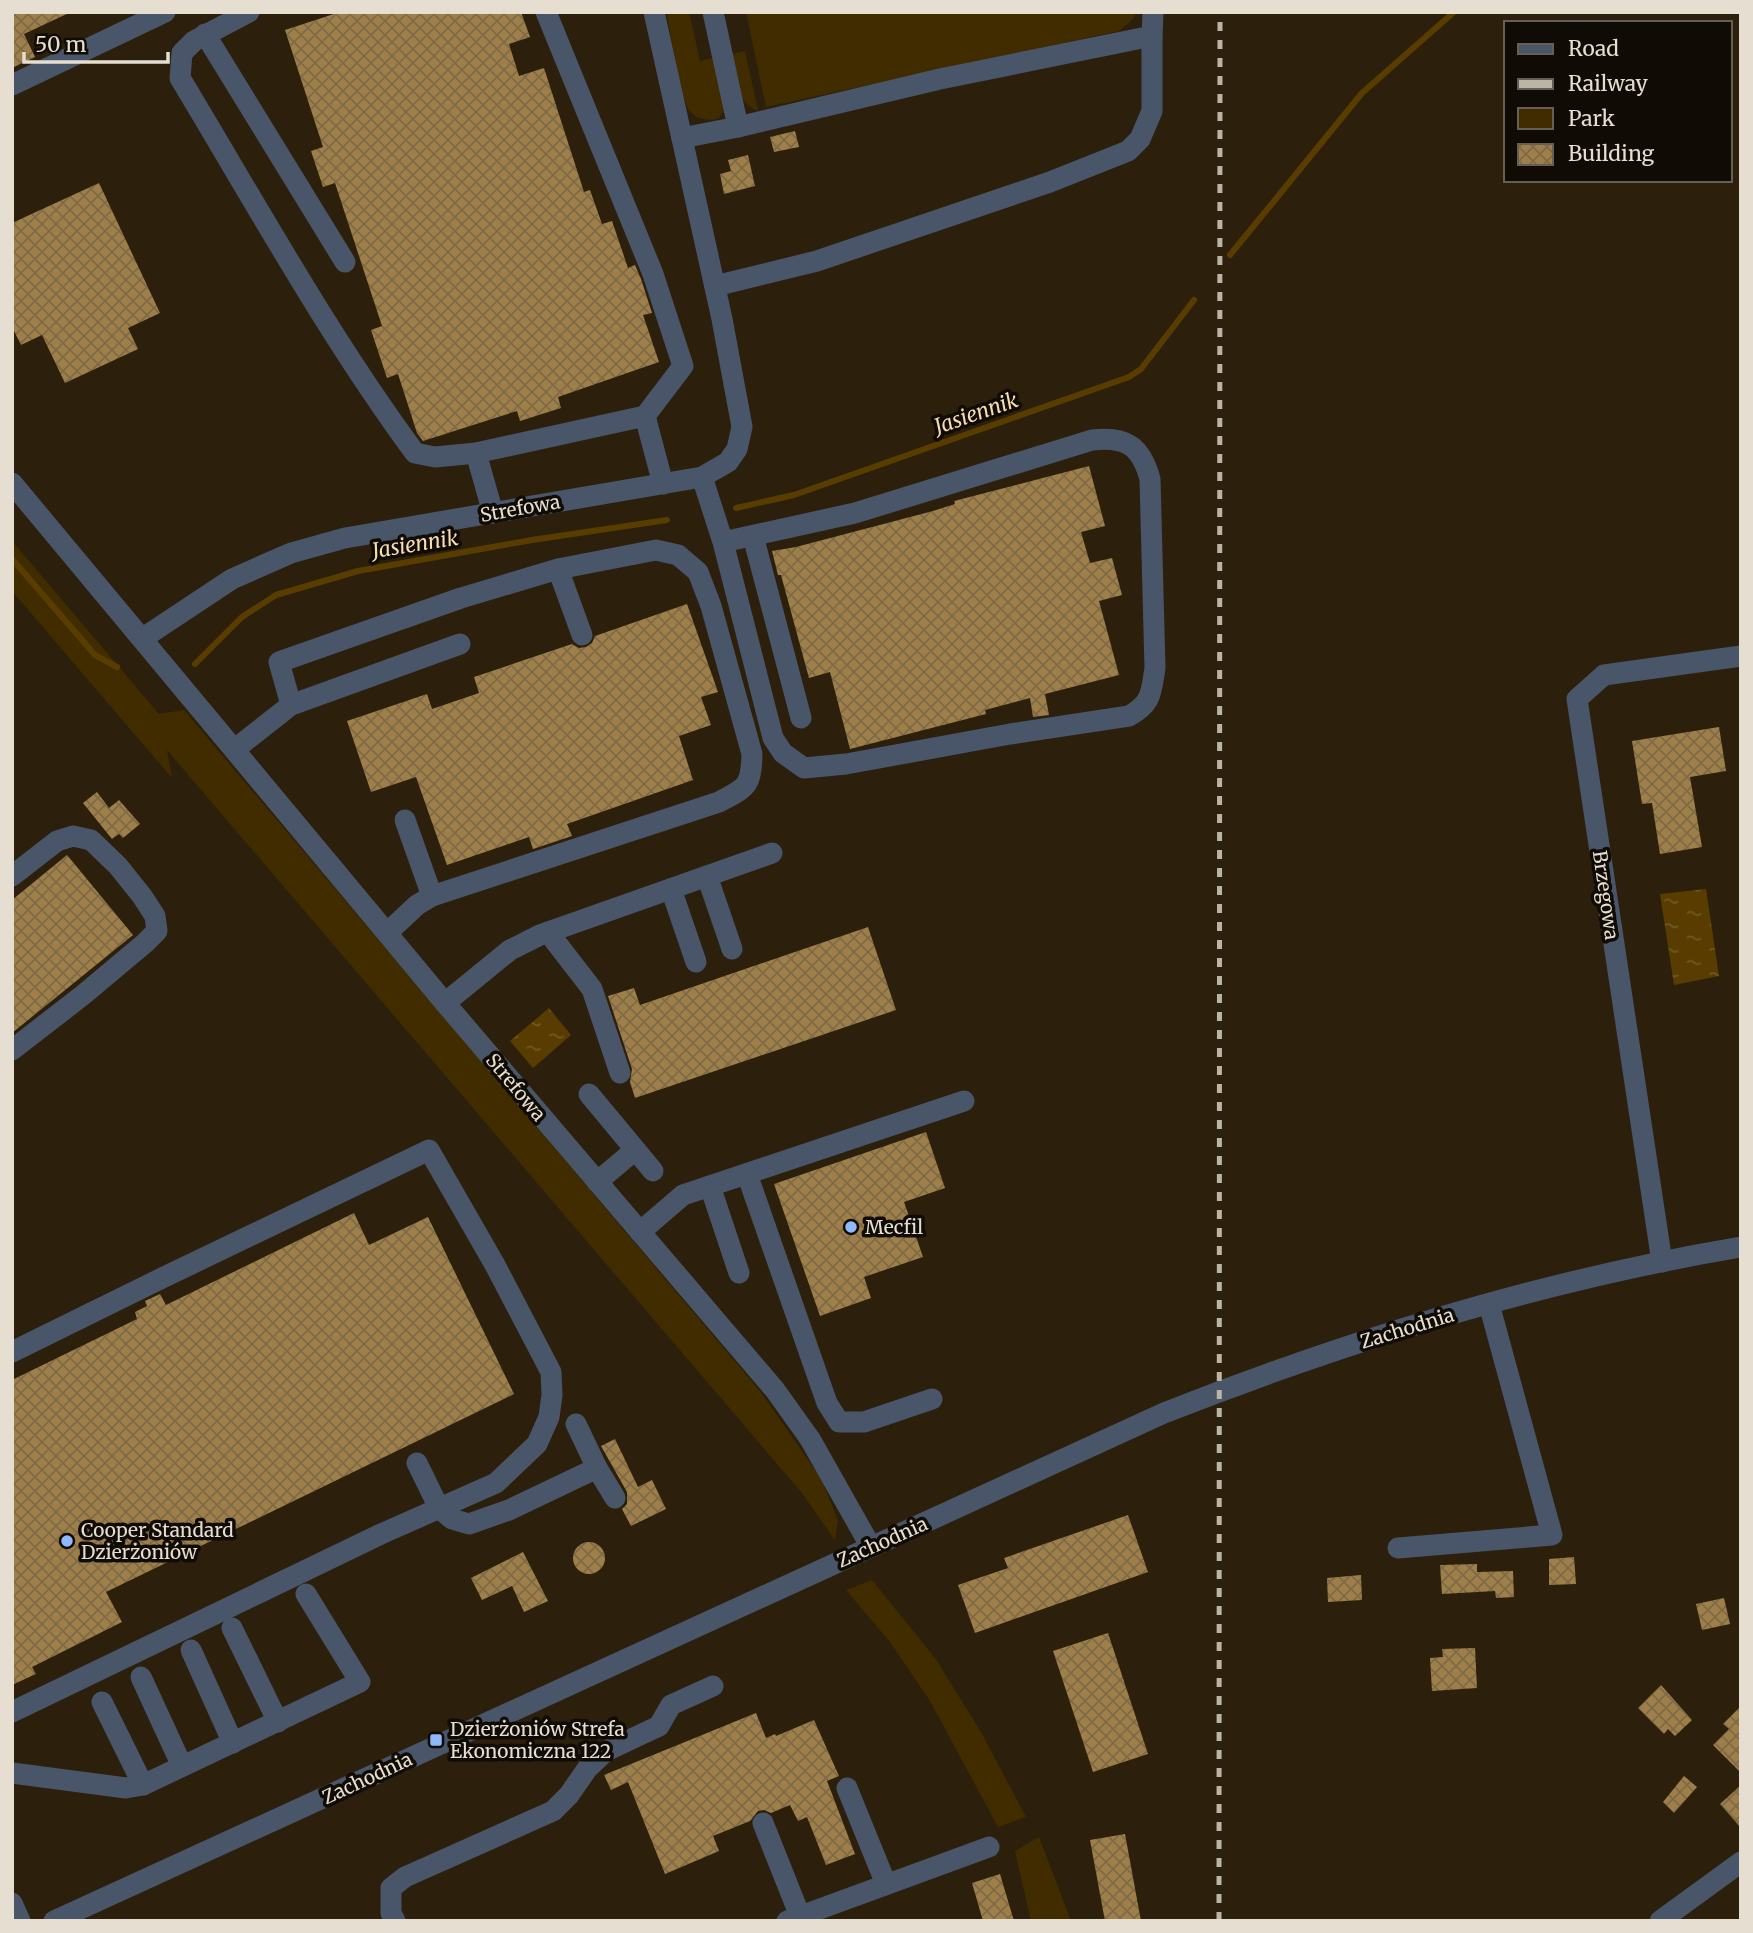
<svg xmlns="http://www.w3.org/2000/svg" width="1753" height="1933" font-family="Merriweather,serif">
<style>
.green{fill:#412c00}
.water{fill:url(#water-ripples)}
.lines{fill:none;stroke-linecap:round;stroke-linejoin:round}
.stream{stroke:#593d00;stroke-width:6}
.building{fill:url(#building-cross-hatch)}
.minor{stroke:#495569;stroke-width:21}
.rail{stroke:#bcb4a6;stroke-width:5;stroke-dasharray:9 9;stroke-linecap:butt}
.poi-dot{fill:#91b8fd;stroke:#100b04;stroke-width:2.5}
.labels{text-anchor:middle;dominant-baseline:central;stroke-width:7;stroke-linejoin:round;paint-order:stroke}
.street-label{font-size:19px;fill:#e5ded1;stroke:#100b04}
.poi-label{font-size:19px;fill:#e5ded1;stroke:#100b04;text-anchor:start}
.water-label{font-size:21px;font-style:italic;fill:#f8ddb0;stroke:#100b04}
</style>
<defs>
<pattern id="water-ripples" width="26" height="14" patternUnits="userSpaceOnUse" patternTransform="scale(1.75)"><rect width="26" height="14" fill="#593d00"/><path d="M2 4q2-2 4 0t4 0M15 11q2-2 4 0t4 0" fill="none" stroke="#715924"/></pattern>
<pattern id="building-cross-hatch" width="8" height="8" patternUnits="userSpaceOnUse" patternTransform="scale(1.75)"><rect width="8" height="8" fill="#9e7f4a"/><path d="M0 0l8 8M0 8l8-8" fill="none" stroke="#7f6a46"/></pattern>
</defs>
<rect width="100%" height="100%" fill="#2c200c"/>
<!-- green -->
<g class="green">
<path d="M666,12H689L700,61L713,58L724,110L719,118C709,122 695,119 689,110C680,99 671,31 666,12Z"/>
<path d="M746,12H1137L1133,19L1119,31L766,107Z"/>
<path d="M745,51L758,111C734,101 736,77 732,54Z"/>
<path d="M12,541L159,714L184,710L760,1391L822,1480L838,1521L835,1540L802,1493L167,750L172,778L12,591Z"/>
<path d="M872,1580L935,1658L981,1732L1026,1817L998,1827L930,1701L890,1642L846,1590Z"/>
<path d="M1039,1837L1071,1921H1031L1015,1851Z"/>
</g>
<!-- water -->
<g class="water">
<path d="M1706,889L1719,976L1674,985L1660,894Z"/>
<path d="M549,1008L571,1035L533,1068L510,1041Z"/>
</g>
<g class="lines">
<!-- stream -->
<g class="stream">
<path d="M1230,255L1362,93L1454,12"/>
<path d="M736,508L794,495L1129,377L1141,369L1194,300"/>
<path d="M12,559L95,655L117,667"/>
<path d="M195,664L242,617L276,595L358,571L532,540L667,520"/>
</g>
</g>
<!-- building -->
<g class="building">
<path d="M12,12H71L24,34L35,57L12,68Z"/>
<path d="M340,12H521L530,37L509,44L519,76L544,68L584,192L590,190L602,224L612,221L628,268L635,265L641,279L652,313L643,315L659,362L558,397L561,408L520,421L517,411L423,441L417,433L398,374L387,378L371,330L382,326L335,183L323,187L311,151L323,147L285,30Z"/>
<path d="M795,131L799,147L774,152L770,137Z"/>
<path d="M748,155L755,186L724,194L720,174L731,171L728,160Z"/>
<path d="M99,183L160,313L128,328L138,349L65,383L42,335L21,345L12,327V223Z"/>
<path d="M1089,466L1105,526L1081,532L1090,563L1112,558L1122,595L1099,601L1119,675L1045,694L1049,715L1033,717L1030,698L985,710L986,714L850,749L830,672L809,678L781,575H778L772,551L796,547L933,511L955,504L954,501Z"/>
<path d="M687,604L718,692L701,697L711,725L679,736L693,780L567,824L572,836L533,849L529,837L447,865L416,777L371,792L347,721L427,694L432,709L479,693L474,677L572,644L579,648L586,647L592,643L595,636Z"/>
<path d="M1719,727L1726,771L1690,777L1702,847L1660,854L1652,803L1642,804L1632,741Z"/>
<path d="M97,792L109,808L119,800L140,824L123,838L119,834L112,839L83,803Z"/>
<path d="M67,855L133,935L12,1033V900Z"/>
<path d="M868,927L896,1010L635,1098L630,1082L632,1069L608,996L634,988L640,1005Z"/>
<path d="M926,1132L945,1188L904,1202L923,1257L864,1277L871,1298L820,1316L774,1184Z"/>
<path d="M354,1213L369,1245L428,1217L514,1394L106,1592L122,1622L32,1667L36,1674L12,1685V1380L137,1319L135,1312L147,1306L145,1301L160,1294L166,1305Z"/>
<path d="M615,1439L638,1487L652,1480L666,1509L631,1526L622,1509L627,1504V1492L601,1446Z"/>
<path d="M1128,1515L1148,1572L975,1633L958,1585L1008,1568L1004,1558Z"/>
<circle cx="589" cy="1558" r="16"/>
<path d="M523,1552L548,1601L524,1612L512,1586L482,1600L471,1578Z"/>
<path d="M1574,1557L1576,1584L1549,1585V1559Z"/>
<path d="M1477,1564V1572L1513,1571L1514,1597L1496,1598L1495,1591L1442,1594L1440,1565Z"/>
<path d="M1361,1575L1362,1600L1328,1602L1327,1578Z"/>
<path d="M1724,1598L1730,1624L1702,1630L1696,1604Z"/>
<path d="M1108,1633L1148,1754L1093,1772L1053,1651Z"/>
<path d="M1475,1648L1477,1688L1432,1691L1430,1658L1443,1657L1442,1649Z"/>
<path d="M1661,1685L1692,1720L1675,1736L1668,1729L1664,1734L1638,1708Z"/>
<path d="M1741,1706V1773L1713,1745L1729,1729L1723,1724Z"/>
<path d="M756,1713L766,1738L775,1734L776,1736L814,1720L839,1776L827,1781L855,1854L826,1865L807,1817L798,1821L790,1805L771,1813L764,1810L758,1811L750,1821L713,1836L719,1851L665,1874L628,1782L611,1790L604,1775Z"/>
<path d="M1684,1776L1697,1787L1674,1813L1663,1802Z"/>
<path d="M1741,1785V1828L1720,1804Z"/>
<path d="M1125,1834L1141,1921H1105L1090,1840Z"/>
<path d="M1000,1874L1014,1921H983L972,1883Z"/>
</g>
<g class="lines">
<!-- minor -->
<g class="minor">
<path d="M249,12L194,41L182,53L180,78C256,204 328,335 415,453L435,457L476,453L645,416L683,366L653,274L546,12"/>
<path d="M205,34L345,262"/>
<path d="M12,85L165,12"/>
<path d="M738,127L940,79L1152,36L1153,12"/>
<path d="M682,138L738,127L713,12"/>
<path d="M715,286L817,261L1050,182L1128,151L1140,139L1152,111V36"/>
<path d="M645,416L663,484"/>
<path d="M476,453L493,513"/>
<path d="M702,477L723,542L773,738L783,753L804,768L846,764L1010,734L1129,716C1152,703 1151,693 1155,668L1150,479C1141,446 1126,436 1092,440L855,513L723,542"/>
<path d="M12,483L445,1003L775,1390L810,1439L871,1547"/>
<path d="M753,536L801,718"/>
<path d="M558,569L582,635"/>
<path d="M143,638L232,579L291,553L345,538L702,477L728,462L737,449L742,427L722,319L654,12"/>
<path d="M291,705L279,662L461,598L558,569L656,550L678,555L698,572L711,606L752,754C751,787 747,787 719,802L432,896L417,905L387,933"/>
<path d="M235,749L291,705L460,644"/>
<path d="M405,820L432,896"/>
<path d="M12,876L57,841L73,836L91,840L118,866L142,896L155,916L157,931L145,943L83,995L12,1050"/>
<path d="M707,876L732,949"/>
<path d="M671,889L696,962"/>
<path d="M548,932L592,989L620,1073"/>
<path d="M445,1003L510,950L540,935L772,853"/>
<path d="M589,1094L653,1171"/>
<path d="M747,1174L827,1403L839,1422H864L932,1399"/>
<path d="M597,1182L635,1150"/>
<path d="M710,1186L739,1273"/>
<path d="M640,1232L683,1195L964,1101"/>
<path d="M1662,1262L1577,699L1604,675L1741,656"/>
<path d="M12,1352L160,1279L429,1150L495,1265L551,1372L552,1395L549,1417L537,1444L496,1483L381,1534L12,1712"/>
<path d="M417,1463L439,1508L452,1519L469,1524L509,1510L597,1468L576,1424"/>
<path d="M597,1468L615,1498"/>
<path d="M1398,1548L1552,1535L1489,1304"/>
<path d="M232,1628L278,1722"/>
<path d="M191,1650L233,1743"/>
<path d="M141,1677L182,1766"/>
<path d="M102,1702L143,1785"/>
<path d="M12,1773L126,1788L143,1785L360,1682L306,1594"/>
<path d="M847,1788L886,1884"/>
<path d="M763,1823L800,1916"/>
<path d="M12,1903L20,1921"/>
<path d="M54,1921L1164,1413C1350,1340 1543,1280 1741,1247"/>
<path d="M395,1921L391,1913V1888L405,1877L553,1811L569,1795L587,1769L606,1751L659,1726L671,1705L713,1686"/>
<path d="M787,1921L989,1847"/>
<path d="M1660,1921L1741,1862"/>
</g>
<!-- rail -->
<path class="rail" d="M1219,1921L1220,12"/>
</g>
<!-- markers -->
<g class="poi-dot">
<circle cx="851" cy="1227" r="7"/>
<circle cx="67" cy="1541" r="7"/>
<rect x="429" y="1733" width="14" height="14" rx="3.5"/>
</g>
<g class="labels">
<!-- street labels -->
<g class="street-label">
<text transform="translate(520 508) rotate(-10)">Strefowa</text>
<text transform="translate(1606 895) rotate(82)">Brzegowa</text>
<text transform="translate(516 1087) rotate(50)">Strefowa</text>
<text transform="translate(1407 1328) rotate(-17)">Zachodnia</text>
<text transform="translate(882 1542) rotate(-24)">Zachodnia</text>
<text transform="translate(367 1778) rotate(-25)">Zachodnia</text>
</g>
<!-- poi labels -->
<g class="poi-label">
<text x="865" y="1227">Mecfil</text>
<text x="81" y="1530">Cooper Standard<tspan x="81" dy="22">Dzierżoniów</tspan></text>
<text x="450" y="1729">Dzierżoniów Strefa<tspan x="450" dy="22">Ekonomiczna 122</tspan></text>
</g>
<!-- water labels -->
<g class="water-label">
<text transform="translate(976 413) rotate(-19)">Jasiennik</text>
<text transform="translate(415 544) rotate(-9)">Jasiennik</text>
</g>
</g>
<!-- border -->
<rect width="1753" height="1933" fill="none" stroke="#e5ded1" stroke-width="28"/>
<!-- legend -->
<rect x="1504" y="21" width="228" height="161" fill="#100b04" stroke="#655f56" stroke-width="2"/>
<rect x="1518" y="44" width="35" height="10" fill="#495569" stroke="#655f56" stroke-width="2"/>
<text x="1568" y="56" font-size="21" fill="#e5ded1">Road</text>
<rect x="1518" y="79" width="35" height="10" fill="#bcb4a6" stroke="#655f56" stroke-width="2"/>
<text x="1568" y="91" font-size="21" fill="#e5ded1">Railway</text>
<rect x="1518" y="108" width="35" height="21" fill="#412c00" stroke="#655f56" stroke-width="2"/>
<text x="1568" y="126" font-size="21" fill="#e5ded1">Park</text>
<rect x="1518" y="144" width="35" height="21" fill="url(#building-cross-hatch)" stroke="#655f56" stroke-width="2"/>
<text x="1568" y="161" font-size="21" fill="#e5ded1">Building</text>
<!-- scale -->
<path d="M24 52v10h144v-10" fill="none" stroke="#e5ded1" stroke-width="3.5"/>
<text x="35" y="52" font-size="21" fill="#e5ded1" stroke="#100b04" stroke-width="5" paint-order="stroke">50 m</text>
</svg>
